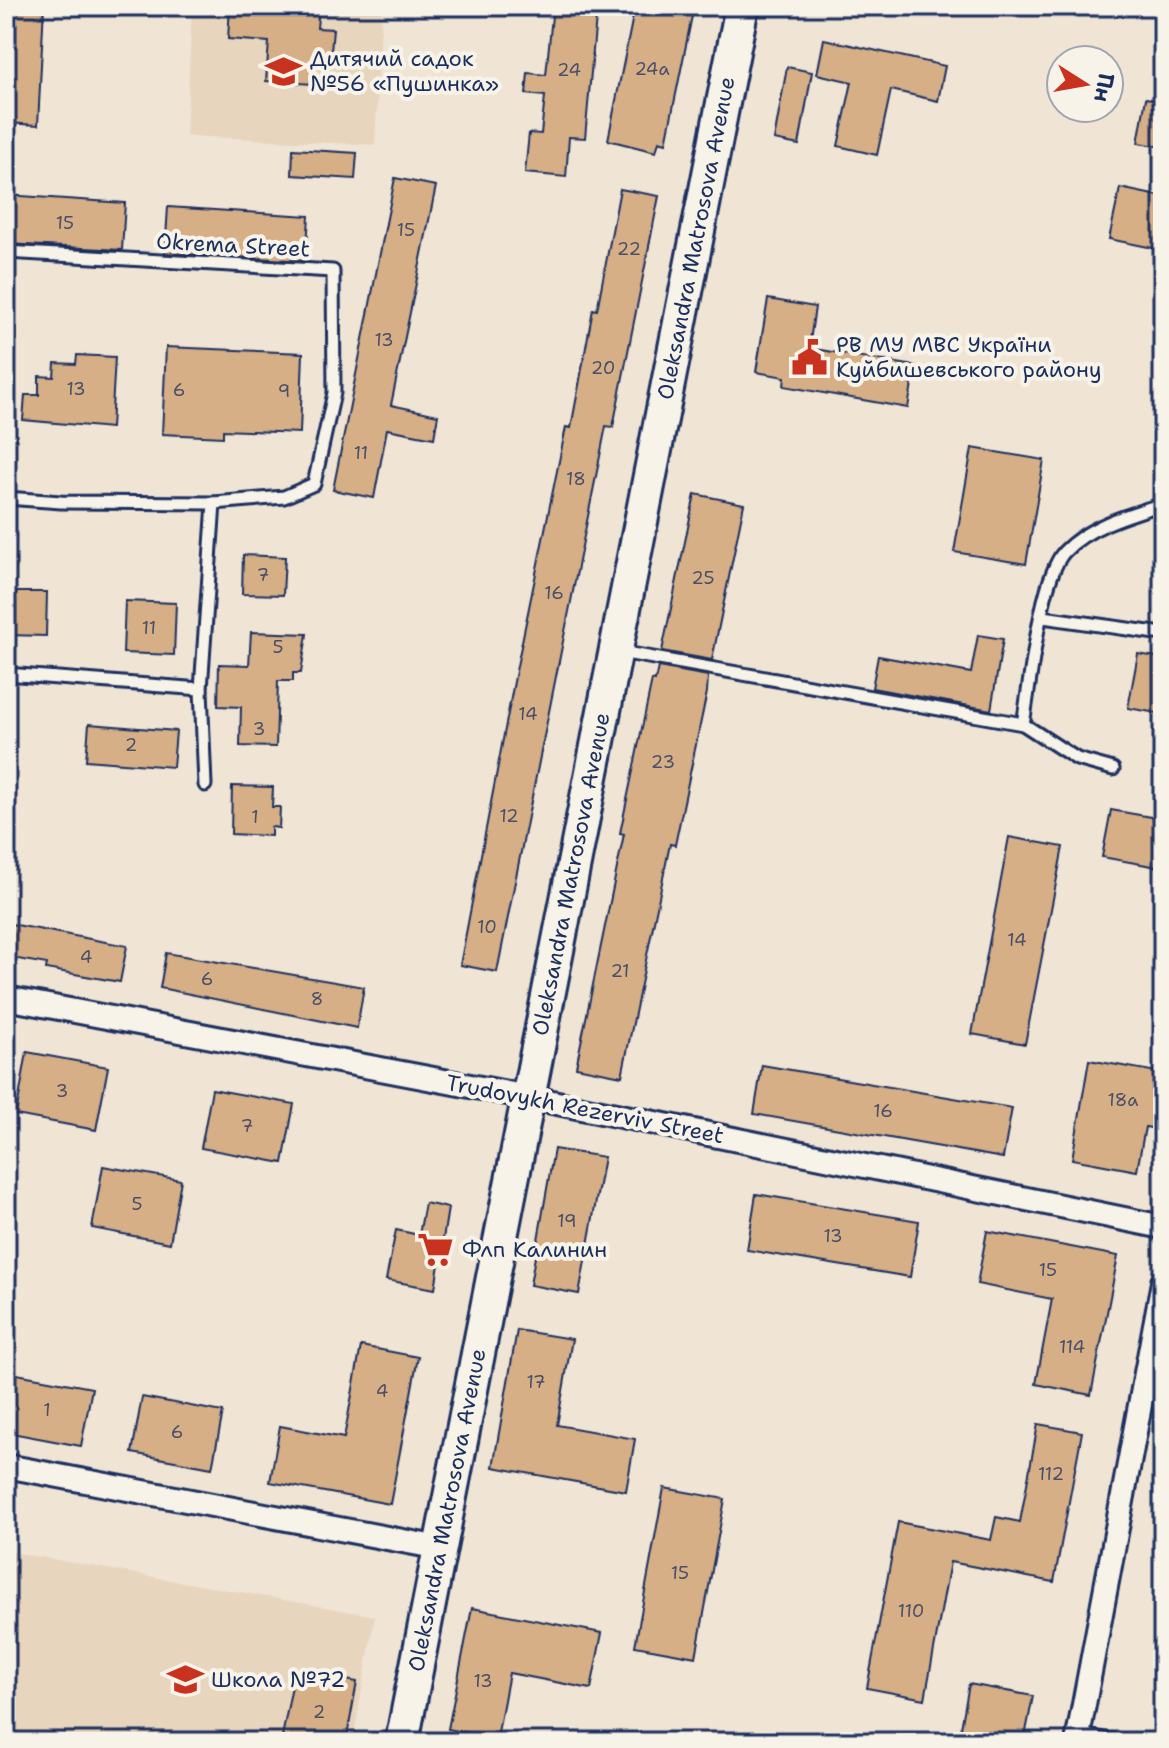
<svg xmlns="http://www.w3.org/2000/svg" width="1169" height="1748" font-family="'Shantell Sans',sans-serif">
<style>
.built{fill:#e8d5be}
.building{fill:#d6af87;stroke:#1b2f5e;stroke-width:2}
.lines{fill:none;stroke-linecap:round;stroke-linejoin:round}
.service-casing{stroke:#1b2f5e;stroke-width:17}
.minor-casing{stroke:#1b2f5e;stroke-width:28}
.secondary-casing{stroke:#1b2f5e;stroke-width:38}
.service{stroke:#f7f3e8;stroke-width:11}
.minor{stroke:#f7f3e8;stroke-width:22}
.secondary{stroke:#f7f3e8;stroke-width:32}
.labels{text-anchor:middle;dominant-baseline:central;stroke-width:8;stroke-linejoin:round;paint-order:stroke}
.number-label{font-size:18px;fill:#4a4f68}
.poi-label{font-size:22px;fill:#1b2f5e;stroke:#f7f3e8;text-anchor:start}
.street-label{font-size:22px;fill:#1b2f5e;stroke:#f7f3e8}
</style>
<rect width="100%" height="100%" fill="#f0e5d5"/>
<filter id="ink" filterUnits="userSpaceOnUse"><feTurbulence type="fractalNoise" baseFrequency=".0125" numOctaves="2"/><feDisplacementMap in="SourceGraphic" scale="16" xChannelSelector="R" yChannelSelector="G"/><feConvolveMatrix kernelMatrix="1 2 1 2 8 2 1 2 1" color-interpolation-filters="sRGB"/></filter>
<g filter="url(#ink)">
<!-- built -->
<g class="built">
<path d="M192,6H382L375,145L186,136Z"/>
<path d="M6,1551L375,1616L353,1742H6Z"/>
</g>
<!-- building -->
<g class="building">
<path d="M6,6H44L38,125L6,123Z"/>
<path d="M230,6H319L317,28L333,29L331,52L316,51L314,84L266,81L269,42L228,39Z"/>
<path d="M553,6H597L585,138L569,137L566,177L525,173L529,133L541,134L545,96L526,94L528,73L546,75Z"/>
<path d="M635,6H694L666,143L659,141L656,152L608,140Z"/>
<path d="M824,39L945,66L938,101L891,90L877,155L838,146L852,82L817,74Z"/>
<path d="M787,67L812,72L799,145L774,140Z"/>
<path d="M1146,98L1163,101V147L1138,143Z"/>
<path d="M293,149L357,153L355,179L292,175Z"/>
<path d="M395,178L436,186L391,405L438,415L434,438L387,429L374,498L333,490Z"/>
<path d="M1120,188L1163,197V250L1109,239Z"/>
<path d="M620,189L659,196L613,427L606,426L497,972L460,965L517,666L566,427L571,428L593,309L597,310Z"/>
<path d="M6,195L125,203L122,250L6,244Z"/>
<path d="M168,207L309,216L306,261L165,253Z"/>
<path d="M768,299L815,307L809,348L915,366L908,408L784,386L785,377L756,372Z"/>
<path d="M166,347L303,353L300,433L223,430V437L162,434Z"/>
<path d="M77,355L115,357L111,428L23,420L25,395H39V376L54,377L55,363L76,364Z"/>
<path d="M972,448L1044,460L1026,564L954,552Z"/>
<path d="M695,494L744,504L712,660L662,651Z"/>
<path d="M243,555L285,557L283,595L242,594Z"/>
<path d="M6,592H47L46,636L6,635Z"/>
<path d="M125,601L176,603L174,655L123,653Z"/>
<path d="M251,632L307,634L301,673H293V681H278L276,747L240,746L241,707L218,706L219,664L249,665Z"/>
<path d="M978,635L1003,639L991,710L872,688L878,656L971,673Z"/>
<path d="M1138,654L1163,658V714L1128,708Z"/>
<path d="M658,667L708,676L707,692L675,845L670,844L622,1076L576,1067L624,834L620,833L652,680L655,681Z"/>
<path d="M89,724L176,731L173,767L86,760Z"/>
<path d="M232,786L273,787L272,807H280L279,828L271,827V836L231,834Z"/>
<path d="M1111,810L1163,819V868L1102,857Z"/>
<path d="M1009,837L1063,847L1025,1044L972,1034Z"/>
<path d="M6,923L127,946L120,982L46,969L47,964L6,957Z"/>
<path d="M166,953L364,987L357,1028L160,988Z"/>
<path d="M27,1052L108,1067L96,1130L16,1115Z"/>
<path d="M1089,1060L1163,1073V1130L1145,1127L1137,1171L1072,1159Z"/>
<path d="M762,1065L1012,1108L1003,1158L754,1114Z"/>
<path d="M212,1089L294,1104L283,1163L201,1148Z"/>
<path d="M554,1149L604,1157L579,1294L530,1285Z"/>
<path d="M103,1166L181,1180L170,1243L92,1228Z"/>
<path d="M756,1194L919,1221L910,1277L747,1250Z"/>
<path d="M425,1203L448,1208L435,1289L386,1280L396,1230L419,1235Z"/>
<path d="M987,1231L1118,1256L1091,1395L1036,1384L1052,1299L977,1284Z"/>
<path d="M517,1330L572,1339L557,1425L635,1439L626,1491L493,1467Z"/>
<path d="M361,1346L418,1357L390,1504L270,1482L280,1426L344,1438Z"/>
<path d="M6,1372L92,1388L81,1446L6,1432Z"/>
<path d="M142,1397L223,1412L212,1468L132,1453Z"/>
<path d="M1038,1424L1082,1432L1054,1582L950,1562L925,1699L867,1688L898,1522L991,1540L996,1517L1020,1522Z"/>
<path d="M664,1488L725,1499L696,1657L635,1646Z"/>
<path d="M472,1608L602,1633L591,1689L509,1673L497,1738L448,1729Z"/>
<path d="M295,1670L357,1682L346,1742H281Z"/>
<path d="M969,1684L1033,1696L1024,1742H977L978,1738L960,1734Z"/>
</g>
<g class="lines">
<defs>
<g id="service">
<path d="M6,252L333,271L334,393L314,484L284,497L214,503L61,502L6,498"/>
<path d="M1043,617L1163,634"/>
<path d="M620,652L1023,724L1077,759L1113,769"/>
<path d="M6,674L201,689"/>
<path d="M1023,724C1030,685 1040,579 1064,552C1088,526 1131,514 1163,504"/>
<path d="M205,785L201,689L214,503"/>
<path d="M1078,1734L1120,1742"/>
</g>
<g id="minor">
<path d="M6,998L528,1097L1163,1227"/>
<path d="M6,1466L440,1548"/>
<path d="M1077,1742L1163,1282"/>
</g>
<path id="secondary" d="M402,1742L742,6"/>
</defs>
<!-- service casing -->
<use href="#service" class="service-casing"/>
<!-- minor casing -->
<use href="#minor" class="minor-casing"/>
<!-- secondary casing -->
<use href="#secondary" class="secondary-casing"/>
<!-- service -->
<use href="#service" class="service"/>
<!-- minor -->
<use href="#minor" class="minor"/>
<!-- secondary -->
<use href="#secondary" class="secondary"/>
</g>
</g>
<!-- icons -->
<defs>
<symbol id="school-bare" viewBox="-9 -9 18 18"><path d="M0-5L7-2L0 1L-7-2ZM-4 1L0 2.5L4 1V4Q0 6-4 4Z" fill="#c8321e" stroke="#f7f3e8" stroke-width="2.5" paint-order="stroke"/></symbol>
<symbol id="civic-bare" viewBox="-9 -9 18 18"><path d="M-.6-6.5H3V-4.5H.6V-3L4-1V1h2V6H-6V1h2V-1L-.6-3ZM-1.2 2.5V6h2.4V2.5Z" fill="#c8321e" stroke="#f7f3e8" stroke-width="2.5" paint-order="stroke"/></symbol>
<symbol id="supermarket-bare" viewBox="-9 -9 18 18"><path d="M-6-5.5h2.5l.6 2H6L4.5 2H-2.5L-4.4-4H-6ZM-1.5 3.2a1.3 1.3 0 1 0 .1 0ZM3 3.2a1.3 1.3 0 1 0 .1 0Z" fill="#c8321e" stroke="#f7f3e8" stroke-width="2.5" paint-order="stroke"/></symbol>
</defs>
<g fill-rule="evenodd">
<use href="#school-bare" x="258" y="46" width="51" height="51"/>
<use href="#civic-bare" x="784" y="332" width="51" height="51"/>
<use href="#supermarket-bare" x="410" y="1224" width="51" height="51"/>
<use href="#school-bare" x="160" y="1654" width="51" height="51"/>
</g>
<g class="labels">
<!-- number labels -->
<g class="number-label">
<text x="652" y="69">24а</text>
<text x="569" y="70">24</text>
<text x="65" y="223">15</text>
<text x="406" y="230">15</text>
<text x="629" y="249">22</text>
<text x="384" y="340">13</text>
<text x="603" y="368">20</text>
<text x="76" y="389">13</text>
<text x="179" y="390">6</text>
<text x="284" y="391">9</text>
<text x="361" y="453">11</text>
<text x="576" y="479">18</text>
<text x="263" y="575">7</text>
<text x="703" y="578">25</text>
<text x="554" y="593">16</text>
<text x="149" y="628">11</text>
<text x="278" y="647">5</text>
<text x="528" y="714">14</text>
<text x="259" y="729">3</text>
<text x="131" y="745">2</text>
<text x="663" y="762">23</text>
<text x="509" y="816">12</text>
<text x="255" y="817">1</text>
<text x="487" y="927">10</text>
<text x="1017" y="940">14</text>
<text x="86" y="957">4</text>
<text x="620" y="971">21</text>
<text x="207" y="979">6</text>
<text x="317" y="999">8</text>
<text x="62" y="1091">3</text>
<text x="1123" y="1100">18а</text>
<text x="883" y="1111">16</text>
<text x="247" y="1126">7</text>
<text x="137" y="1204">5</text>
<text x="567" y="1221">19</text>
<text x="833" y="1236">13</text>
<text x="1048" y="1270">15</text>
<text x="1072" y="1347">114</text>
<text x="536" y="1382">17</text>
<text x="382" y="1391">4</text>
<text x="47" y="1410">1</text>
<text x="177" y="1432">6</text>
<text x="1051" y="1474">112</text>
<text x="680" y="1573">15</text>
<text x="911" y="1611">110</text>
<text x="483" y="1681">13</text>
<text x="319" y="1712">2</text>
</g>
<!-- poi labels -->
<g class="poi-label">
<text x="310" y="58">Дитячий садок<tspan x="310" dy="25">№56 «Пушинка»</tspan></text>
<text x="836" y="344">РВ МУ МВС України<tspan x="836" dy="25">Куйбишевського району</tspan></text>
<text x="462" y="1249">Флп Калинин</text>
<text x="211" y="1679">Школа №72</text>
</g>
<!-- street labels -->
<g class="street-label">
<text transform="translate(696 238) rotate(-79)">Oleksandra Matrosova Avenue</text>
<text transform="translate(233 245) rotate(3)">Okrema Street</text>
<text transform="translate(571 874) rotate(-79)">Oleksandra Matrosova Avenue</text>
<text transform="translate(585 1109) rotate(11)">Trudovykh Rezerviv Street</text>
<text transform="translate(447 1510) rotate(-79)">Oleksandra Matrosova Avenue</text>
</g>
</g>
<!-- margin -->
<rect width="1169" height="1748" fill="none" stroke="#f7f3e8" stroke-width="32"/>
<rect x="16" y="16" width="1137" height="1716" fill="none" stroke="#1b2f5e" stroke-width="3" filter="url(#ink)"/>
<!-- north arrow -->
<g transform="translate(1085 84) rotate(101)"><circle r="38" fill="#f7f3e8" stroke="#9fa5b1" stroke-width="2"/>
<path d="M0-6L14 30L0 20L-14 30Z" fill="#c8321e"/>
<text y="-12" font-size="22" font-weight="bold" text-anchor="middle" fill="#1b2f5e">Пн</text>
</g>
</svg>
